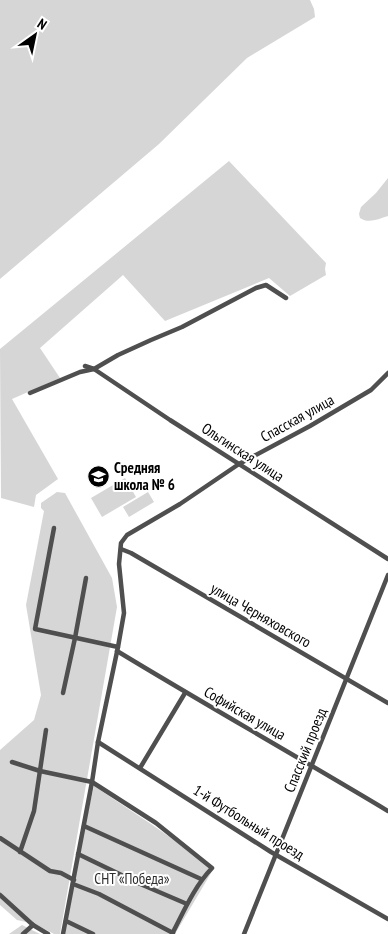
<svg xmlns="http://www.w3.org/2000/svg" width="388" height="934" font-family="'PT Sans Narrow',sans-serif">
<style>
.green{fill:#d6d6d6}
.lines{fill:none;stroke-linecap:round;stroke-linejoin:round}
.minor{stroke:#4f4f4f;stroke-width:4.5}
.labels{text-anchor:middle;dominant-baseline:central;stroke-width:4;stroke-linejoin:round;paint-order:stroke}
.street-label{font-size:15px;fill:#000;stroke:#fff}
.poi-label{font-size:15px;font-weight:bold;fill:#000;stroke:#fff;text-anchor:start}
.park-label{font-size:15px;fill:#2d2d2d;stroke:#fff}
</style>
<rect width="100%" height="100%" fill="#fff"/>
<!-- green -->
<g class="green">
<path d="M0,0H310L314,9L315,17L247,58L159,144L0,279Z"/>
<path d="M229,161L326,263L325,269L326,275L290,296L269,278L165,321L123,275L40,348L60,378L12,399L58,479L36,495L34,507L1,498L0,349Z"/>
<path d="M388,178V216C378,219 369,224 360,218L359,214L361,207L376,193Z"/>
<path d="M125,478L136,497L102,517L91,498Z"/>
<path d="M57,492L65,493L112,578L117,607L60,934H54L35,924L17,920L0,905V750L34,720L41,695L26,605L44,511L41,508V503Z"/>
<path d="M148,492L154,502L129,517L123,507Z"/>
<path d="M94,786L151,824L214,868L175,934H65L85,825Z"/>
<path d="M22,925L40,934H9Z"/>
</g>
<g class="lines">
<!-- minor -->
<g class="minor">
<path d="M85,366L94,369L170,420L388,559"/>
<path d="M30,393L80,372L94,369L118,355L151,340L182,327L256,288L266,285L286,298"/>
<path d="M54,528L35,629L118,647"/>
<path d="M121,549L131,553L388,703"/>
<path d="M117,651C206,705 298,757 388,811"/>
<path d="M63,693L75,638L86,578"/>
<path d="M98,742L271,852L388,919"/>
<path d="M12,762L40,771L92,782L156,823L212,868C194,887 184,911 172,934"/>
<path d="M140,768L185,693"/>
<path d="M84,826L201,879"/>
<path d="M0,838L50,871L61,873L74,880"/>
<path d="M20,852L34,811L46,730"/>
<path d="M78,854L138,883L187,904"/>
<path d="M73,884L99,894L173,933"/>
<path d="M0,895L33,925L48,934"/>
<path d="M66,921L93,934"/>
<path d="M23,934L33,925"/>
<path d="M63,934L92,782L98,742L118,647L124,613L119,564L121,543L127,535L180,504L239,464L310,426L371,390L388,373"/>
<path d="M244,934L388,575"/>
</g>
</g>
<!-- icons -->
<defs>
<symbol id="school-disc" viewBox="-11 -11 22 22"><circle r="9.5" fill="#000" stroke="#fff"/><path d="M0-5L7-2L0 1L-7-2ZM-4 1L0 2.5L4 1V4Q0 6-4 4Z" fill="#fff"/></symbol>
</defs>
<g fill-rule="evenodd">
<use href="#school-disc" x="86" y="464" width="25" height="25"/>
</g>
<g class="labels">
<!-- street labels -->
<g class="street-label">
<text transform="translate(297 418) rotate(-29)">Спасская улица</text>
<text transform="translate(243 452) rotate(33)">Ольгинская улица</text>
<text transform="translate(261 615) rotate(30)">улица Черняховского</text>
<text transform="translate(245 713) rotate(30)">Софийская улица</text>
<text transform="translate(305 750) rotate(-68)">Спасский проезд</text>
<text transform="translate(249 822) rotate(32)">1-й Футбольный проезд</text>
</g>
<!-- poi labels -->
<g class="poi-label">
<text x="114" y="467">Средняя<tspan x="114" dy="17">школа № 6</tspan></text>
</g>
<!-- park labels -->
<g class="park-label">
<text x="132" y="878">СНТ «Победа»</text>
</g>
</g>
<!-- north arrow -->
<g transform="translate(35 35) rotate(33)" stroke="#ffffff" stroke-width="4" paint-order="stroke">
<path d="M0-4L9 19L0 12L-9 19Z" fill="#000000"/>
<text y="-8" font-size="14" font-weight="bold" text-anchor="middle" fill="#000000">N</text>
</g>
</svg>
